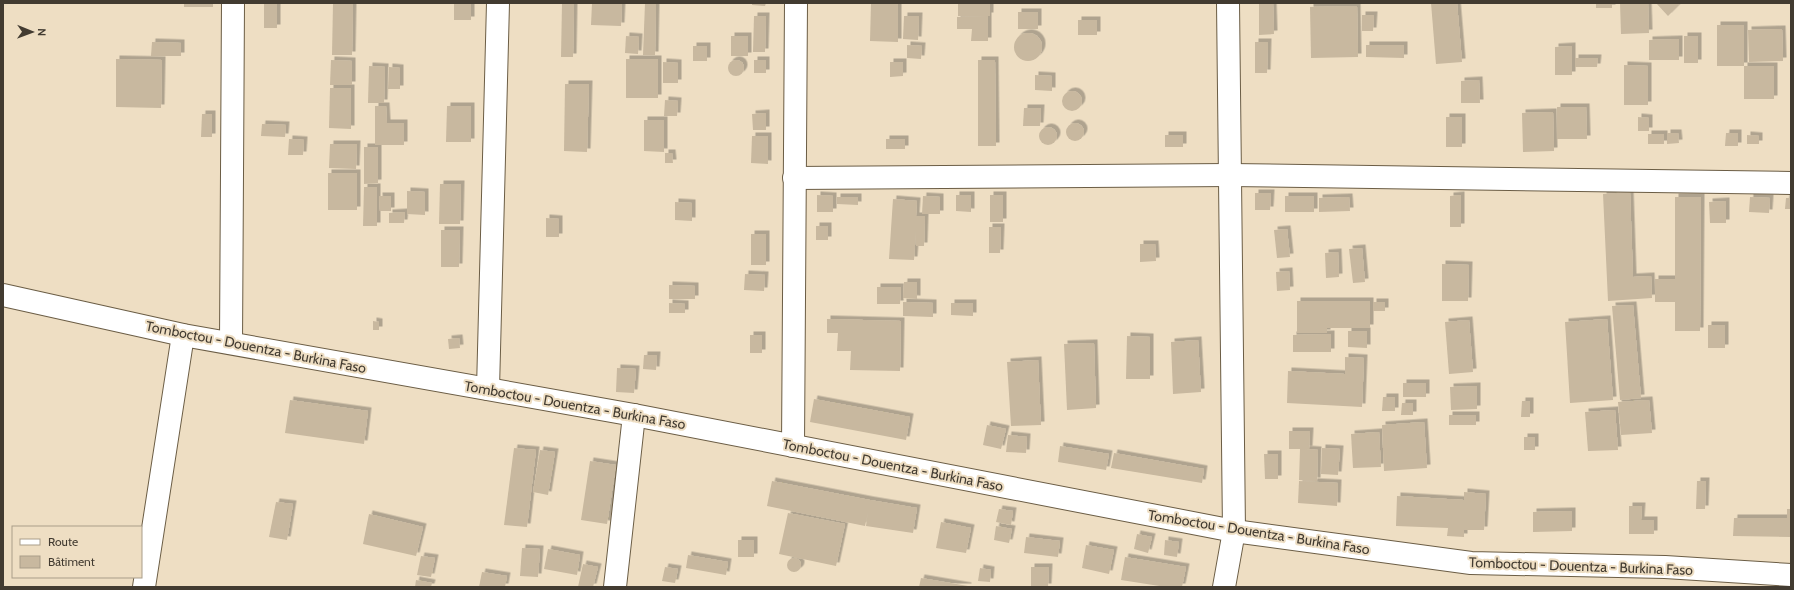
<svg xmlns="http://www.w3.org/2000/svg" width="1794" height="590" font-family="Cabin,sans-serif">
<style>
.building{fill:#c8b89f;filter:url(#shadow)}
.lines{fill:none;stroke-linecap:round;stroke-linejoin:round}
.minor-casing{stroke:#6b5d45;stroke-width:24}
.secondary-casing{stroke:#6b5d45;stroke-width:24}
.minor{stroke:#fff;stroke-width:22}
.secondary{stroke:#fff;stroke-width:22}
.labels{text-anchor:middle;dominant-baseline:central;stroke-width:4;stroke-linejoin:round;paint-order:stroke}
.street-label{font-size:14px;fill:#423b31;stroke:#eedec3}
</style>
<defs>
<filter id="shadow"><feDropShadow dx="3.5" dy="-3.5" stdDeviation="0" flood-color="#0004"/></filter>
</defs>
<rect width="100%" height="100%" fill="#eedec3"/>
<!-- building -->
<g class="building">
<rect x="184" y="3" width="29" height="4"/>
<rect x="264" y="3" width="13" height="25"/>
<path d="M333,3H353L352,55H332Z"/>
<rect x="454" y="3" width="17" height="17"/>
<path d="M562,3H574L573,57H561Z"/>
<path d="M592,3H622L621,26L591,25Z"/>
<path d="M645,3H656L655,55H643Z"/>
<path d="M752,3H766L765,6L752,5Z"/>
<path d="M871,3H898V42L870,41Z"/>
<rect x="958" y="3" width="32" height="13"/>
<path d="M1259,3H1273L1274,34L1259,35Z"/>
<path d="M1431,3H1457L1462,62L1436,64Z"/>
<rect x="1596" y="3" width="16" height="5"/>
<path d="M1620,3H1648L1649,33L1621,34Z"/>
<path d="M1656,3H1677L1679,5L1668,16Z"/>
<path d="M1357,6L1358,57L1311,58L1310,7Z"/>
<rect x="1018" y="12" width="20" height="17"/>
<path d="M1362,15H1374L1373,31H1362Z"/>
<path d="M754,16H766L765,52H753Z"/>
<path d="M904,16H919L918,40L903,39Z"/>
<path d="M988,16V41H971L972,29H957V17Z"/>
<rect x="1078" y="20" width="19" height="15"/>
<path d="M1717,25H1744V66H1774V99H1744V66H1717Z"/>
<path d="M1782,29L1783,61L1749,62L1748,30Z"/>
<circle cx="1028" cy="47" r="14"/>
<path d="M626,36L639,37L638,54L625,53Z"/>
<rect x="731" y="36" width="17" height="20"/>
<rect x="1684" y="36" width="14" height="27"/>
<path d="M1679,39V60H1649V40Z"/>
<path d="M152,42L181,43V56H151Z"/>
<path d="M1255,42H1268L1267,73H1255Z"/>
<path d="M907,45L922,46L921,59L907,58Z"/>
<path d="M1366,45H1404V58L1366,57Z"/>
<rect x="693" y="46" width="14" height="15"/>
<path d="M1572,46V75H1555V47Z"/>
<path d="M1575,58H1598L1597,67H1575Z"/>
<path d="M116,59L162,60L161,108L116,107Z"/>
<rect x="626" y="59" width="32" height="39"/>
<circle cx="736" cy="68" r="8"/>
<path d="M331,60L352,61V85H330Z"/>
<rect x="754" y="60" width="12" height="13"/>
<path d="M978,60H995L996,146H978Z"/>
<path d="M663,62L678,63V83H663Z"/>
<path d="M890,62H903V76L890,77Z"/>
<path d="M1624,65L1648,66V105H1624Z"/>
<path d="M369,66L385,67L384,103H368Z"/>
<path d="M389,67L400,68V89H388Z"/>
<path d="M1035,75L1052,76V91L1035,90Z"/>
<path d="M1479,80L1480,103H1461V81Z"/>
<path d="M565,84H589L587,152L564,151Z"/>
<path d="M330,88H351V129L329,128Z"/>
<circle cx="1072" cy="101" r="10"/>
<path d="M665,100L678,101L677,116H664Z"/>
<path d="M375,106H386L387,123H404V145H375Z"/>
<path d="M447,106H471V142H446Z"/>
<path d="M1557,107H1586L1587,139H1557Z"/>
<path d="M1024,108H1041L1040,126H1023Z"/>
<path d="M1553,112L1554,151L1523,152L1522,113Z"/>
<path d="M766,113V130H753L752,114Z"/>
<path d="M202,114H212V137H201Z"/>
<rect x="1446" y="117" width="16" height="30"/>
<path d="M1638,117L1649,118V131H1638Z"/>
<path d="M644,120H664V152L644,151Z"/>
<circle cx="1075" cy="132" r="9"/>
<path d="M262,124L286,125L285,137L261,136Z"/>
<circle cx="1048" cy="136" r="9"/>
<path d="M1667,133H1678L1679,143L1667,144Z"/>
<path d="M1726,133H1738V146H1725Z"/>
<rect x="1648" y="134" width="16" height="10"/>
<rect x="1165" y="135" width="18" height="12"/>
<path d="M1747,135L1759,136V144H1747Z"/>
<path d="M752,136H768V164L751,163Z"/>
<path d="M289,139L304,140L303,155H288Z"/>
<rect x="886" y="139" width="19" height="10"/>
<path d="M330,144H357L356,169L329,168Z"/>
<path d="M364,147H378V183L364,184Z"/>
<path d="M665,153H672L673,163H665Z"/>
<rect x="328" y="173" width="29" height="37"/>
<path d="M440,184H461L460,224H439Z"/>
<path d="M364,187H377V226H363Z"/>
<path d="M407,191L425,192V215L407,214Z"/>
<path d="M1630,192L1633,277L1651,276L1652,298L1608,301L1603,194Z"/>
<path d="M1255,193H1271L1270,210H1255Z"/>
<path d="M817,195L833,196V212H817Z"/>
<path d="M956,195H971V212L956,211Z"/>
<rect x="990" y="195" width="13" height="27"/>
<path d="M1461,195V227H1450V196Z"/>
<path d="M379,196H391V211H380Z"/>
<path d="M923,196L940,197V214H922Z"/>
<rect x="1285" y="196" width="29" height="16"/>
<path d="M837,197H858V205L837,204Z"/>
<path d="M1349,197L1350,211L1319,212V198Z"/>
<path d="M1675,197H1701L1700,331H1675V302H1655V279H1675Z"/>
<path d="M1750,197L1770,198L1769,213L1749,212Z"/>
<path d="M1786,198H1791V209H1785Z"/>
<path d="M893,199L917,201L916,216H925L924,246H916V231L914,260L889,259Z"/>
<path d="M1726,201V223H1710L1709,202Z"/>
<path d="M675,202L692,203V221L675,220Z"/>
<path d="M405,212L404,223H389V213Z"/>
<path d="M546,218L559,219V237H546Z"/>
<rect x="816" y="226" width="12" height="14"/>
<path d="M989,227H1001L1000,253H989Z"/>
<path d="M1287,229L1290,257L1277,258L1274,230Z"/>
<path d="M441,230H460L459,267H441Z"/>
<rect x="751" y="234" width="15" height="31"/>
<path d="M1140,244H1155L1156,261L1140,262Z"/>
<path d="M1362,248L1365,282L1353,283L1349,249Z"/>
<path d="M1338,252L1339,277L1326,278L1325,253Z"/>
<path d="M1442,264L1469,265L1468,301H1442Z"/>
<path d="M1289,271L1290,290L1277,291L1276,272Z"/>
<path d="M745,274L765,275L764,291L744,290Z"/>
<path d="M904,282H917V299L903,298Z"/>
<path d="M669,285L695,286V299H669Z"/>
<path d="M877,287H901L900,304H877Z"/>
<path d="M1297,301H1370V328H1327V333H1297Z"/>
<path d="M903,302L933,303V317L903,316Z"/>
<rect x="1373" y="302" width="12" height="9"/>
<path d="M669,303L685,304V313H669Z"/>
<path d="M951,303H973V316L951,315Z"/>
<path d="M1633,305L1641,398L1620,400L1612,306Z"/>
<path d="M827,319L901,321L900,371L850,370L851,351H837L838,333H827Z"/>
<path d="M1607,319L1613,400L1570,403L1565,322Z"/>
<path d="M1469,320L1473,372L1449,374L1445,322Z"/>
<path d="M373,321L379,322V330H373Z"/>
<rect x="1708" y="325" width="17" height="23"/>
<path d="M1348,331H1367V348L1348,347Z"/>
<path d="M1331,334V352H1293V335Z"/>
<rect x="750" y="335" width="12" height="18"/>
<path d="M1127,336L1150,337V379H1126Z"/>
<path d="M459,338L460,348L449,349L448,339Z"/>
<path d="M1198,340L1201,392L1173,394L1171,342Z"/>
<path d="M1094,343L1096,408L1067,410L1064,344Z"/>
<path d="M644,355H657L656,370L643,369Z"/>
<path d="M1345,357L1364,358L1362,407L1287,403L1288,371L1345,374Z"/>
<path d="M1038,360L1041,425L1011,426L1007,362Z"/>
<path d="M617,368L636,369L634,393L616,392Z"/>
<rect x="1403" y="383" width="23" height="14"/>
<path d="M1477,386V409L1451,410L1450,387Z"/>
<path d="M1383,397H1395V411H1382Z"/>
<path d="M814,399L910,417L906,440L810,422Z"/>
<path d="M290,400L368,411L364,444L285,433Z"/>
<path d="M1649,400L1652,433L1621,435L1618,402Z"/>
<path d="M1522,401H1530V417H1521Z"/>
<path d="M1402,403H1413V415H1401Z"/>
<path d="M1615,410L1618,450L1588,451L1585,412Z"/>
<rect x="1449" y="415" width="27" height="10"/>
<path d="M1424,422L1427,468L1384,471L1382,425Z"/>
<path d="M987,425L1006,429L1001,449L983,445Z"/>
<path d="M1289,431H1310L1309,449H1303L1318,450L1317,481L1299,480L1300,449H1289Z"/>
<path d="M1379,432L1381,467L1353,468L1351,434Z"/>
<path d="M1008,435L1027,437L1026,453L1006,452Z"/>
<rect x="1524" y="437" width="11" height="13"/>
<path d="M1060,446L1109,454L1106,470L1058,462Z"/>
<path d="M514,448L536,450L527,527L504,525Z"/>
<path d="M1322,448L1340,449L1338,475L1321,474Z"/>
<path d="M540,450L555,452L548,495L533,492Z"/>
<path d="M1114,453L1204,469L1202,483L1111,468Z"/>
<path d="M1264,454H1278V479H1265Z"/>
<path d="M590,461L616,465L607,524L581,520Z"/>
<path d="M772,481L870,500L917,508L913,533L866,526L868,512L865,526L767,506Z"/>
<path d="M1299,481L1338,483L1337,506L1298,503Z"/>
<path d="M1697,481H1706L1705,509H1696Z"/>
<path d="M1464,492L1486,494L1484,530H1464V537L1447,536L1448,528L1396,526L1397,496L1464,500Z"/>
<path d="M276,502L293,504L287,540L269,537Z"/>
<path d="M1629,506H1642L1641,520H1654V534H1629Z"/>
<path d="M999,509L1013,511L1011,525L996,522Z"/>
<path d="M1787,509H1791V537L1733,536L1734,518H1787Z"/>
<path d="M1572,511V531L1533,532V512Z"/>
<path d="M788,513L845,524L836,566L779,554Z"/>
<path d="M369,514L423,527L416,556L363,544Z"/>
<path d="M941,522L971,528L966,553L936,548Z"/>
<path d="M996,526L1012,529L1009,543L994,540Z"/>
<path d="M1137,534L1152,537L1148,553L1134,549Z"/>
<path d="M1026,537L1060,541L1058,557L1024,553Z"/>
<rect x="738" y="540" width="16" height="17"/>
<path d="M1165,540L1179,542L1177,557L1164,555Z"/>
<path d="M1086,545L1114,550L1109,574L1082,568Z"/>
<path d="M522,548L540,549L538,577L520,576Z"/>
<path d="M548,549L580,555L577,575L544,569Z"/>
<path d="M688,555L728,562L726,575L686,568Z"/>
<path d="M421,556L435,558L431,577L417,575Z"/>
<path d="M1125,557L1186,567L1182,587H1166L1121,580Z"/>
<circle cx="794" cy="565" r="7"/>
<path d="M583,564L598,567L593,587H578Z"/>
<path d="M665,567L678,569L675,583L662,581Z"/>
<path d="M1031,567H1049L1048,587H1031Z"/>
<path d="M980,568L991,570L990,582L978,581Z"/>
<path d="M482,572L507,576L505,587H479Z"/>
<path d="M921,578L968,586V587H919Z"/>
<path d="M416,580L432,583L431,587H415Z"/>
</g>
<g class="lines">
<defs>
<g id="minor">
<path d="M794,178L1230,175L1791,183"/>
<path d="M231,343L233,3"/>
<path d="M488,389L498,3"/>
<path d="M793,446L796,3"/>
<path d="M144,587L183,335"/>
<path d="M615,587L634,415"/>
<path d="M1224,587L1234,531L1228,3"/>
</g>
<path id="secondary" d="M3,295L183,335L634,415L1234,531L1471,563L1665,567L1791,575"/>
</defs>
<!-- minor casing -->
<use href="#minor" class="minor-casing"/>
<!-- secondary casing -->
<use href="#secondary" class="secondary-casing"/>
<!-- minor -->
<use href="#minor" class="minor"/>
<!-- secondary -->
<use href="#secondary" class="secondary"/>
</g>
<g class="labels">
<!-- street labels -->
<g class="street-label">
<text transform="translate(256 347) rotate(11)">Tomboctou - Douentza - Burkina Faso</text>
<text transform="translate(575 405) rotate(10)">Tomboctou - Douentza - Burkina Faso</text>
<text transform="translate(893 465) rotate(11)">Tomboctou - Douentza - Burkina Faso</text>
<text transform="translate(1259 532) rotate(9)">Tomboctou - Douentza - Burkina Faso</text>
<text transform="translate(1581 566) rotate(2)">Tomboctou - Douentza - Burkina Faso</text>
</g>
</g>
<!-- border -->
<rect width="1794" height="590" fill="none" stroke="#423b31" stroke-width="8"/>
<!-- legend -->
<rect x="12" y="526" width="130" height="52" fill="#eedec3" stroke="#a99d89"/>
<rect x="20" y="539" width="20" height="6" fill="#ffffff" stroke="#a99d89"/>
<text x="48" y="546" font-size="12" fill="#423b31">Route</text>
<rect x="20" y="556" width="20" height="12" fill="#c8b89f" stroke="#a99d89"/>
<text x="48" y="566" font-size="12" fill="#423b31">Bâtiment</text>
<!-- north arrow -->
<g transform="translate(32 32) rotate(91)" stroke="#eedec3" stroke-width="3" paint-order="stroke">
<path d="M0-3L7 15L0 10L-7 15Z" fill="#423b31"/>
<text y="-6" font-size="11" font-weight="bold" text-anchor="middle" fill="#423b31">N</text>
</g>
</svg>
